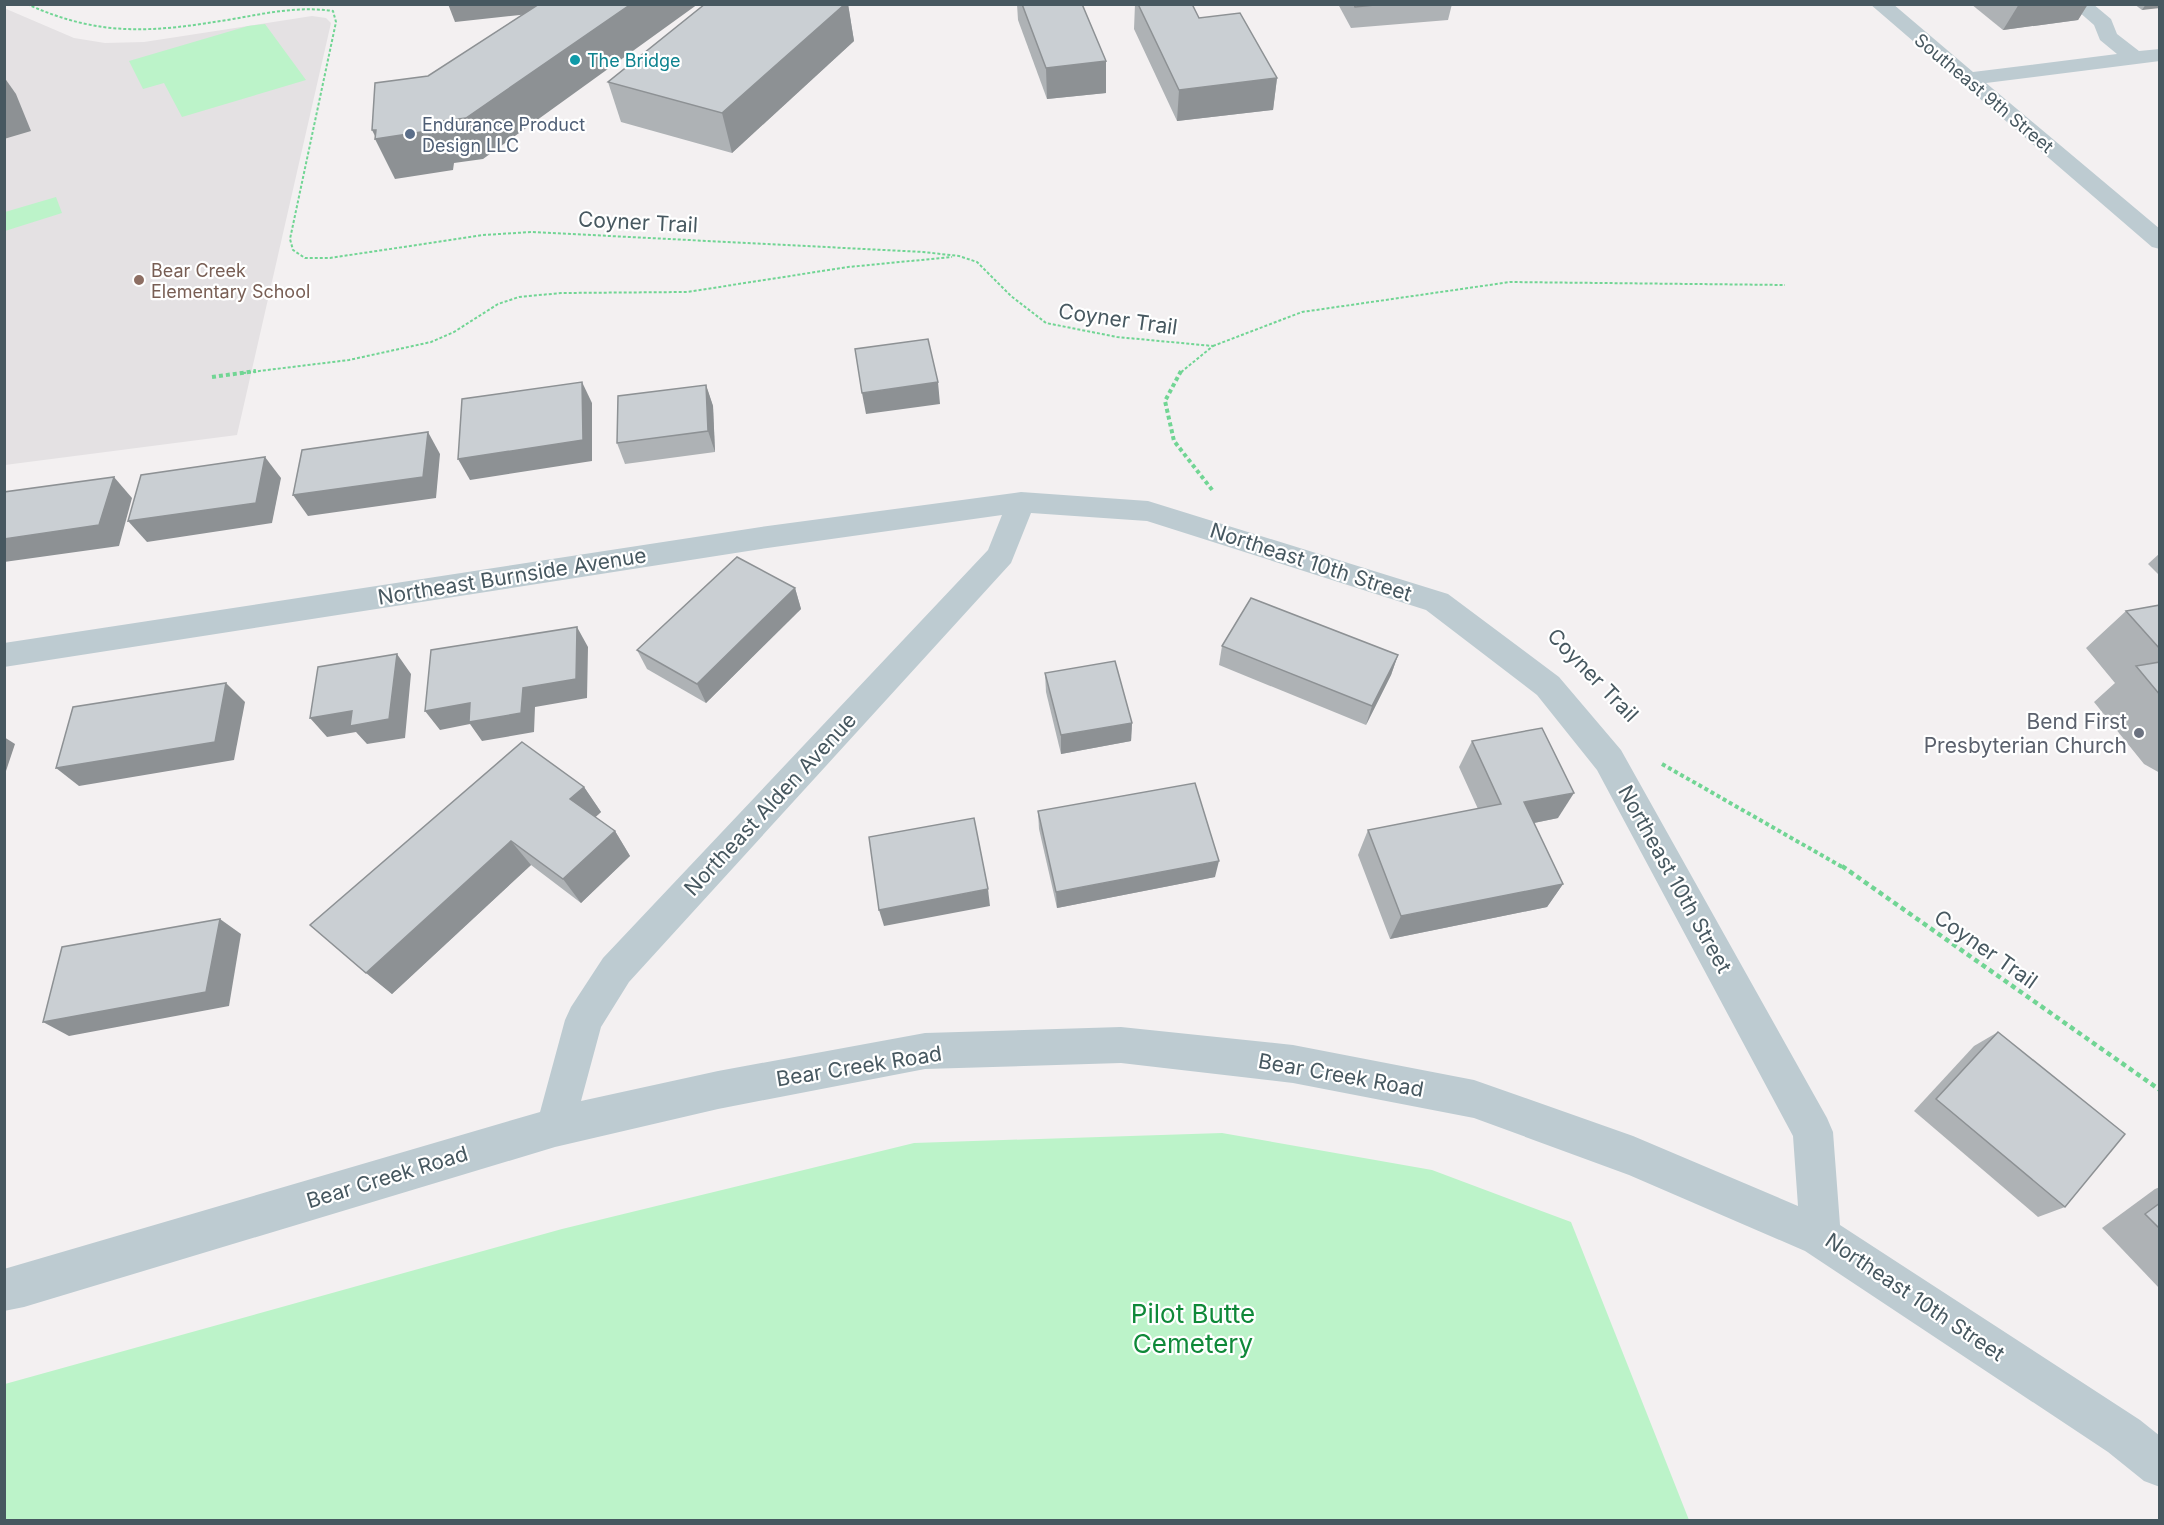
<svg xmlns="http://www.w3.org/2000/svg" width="2164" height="1525" font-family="Inter,sans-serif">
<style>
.education{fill:#e4e1e3}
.green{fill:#bcf3c9}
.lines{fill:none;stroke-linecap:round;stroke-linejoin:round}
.path-far2{stroke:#71d594;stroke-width:2;stroke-dasharray:3 2;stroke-linecap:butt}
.path-far1{stroke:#71d594;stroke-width:4;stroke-dasharray:4 3;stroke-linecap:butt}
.path{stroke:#71d594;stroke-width:4.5;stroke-dasharray:5 4;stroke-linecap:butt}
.minor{fill:#bdcbd1;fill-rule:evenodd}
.wall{fill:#aeb2b5}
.shaded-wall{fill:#8d9194}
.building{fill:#cacfd3;stroke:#8d9194;stroke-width:1.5}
.culture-dot{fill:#0f9aa8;stroke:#fff;stroke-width:2}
.service-dot{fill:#5c6f8a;stroke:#fff;stroke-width:2}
.education-dot{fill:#8d6e63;stroke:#fff;stroke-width:2}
.worship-dot{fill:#6b7280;stroke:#fff;stroke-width:2}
.labels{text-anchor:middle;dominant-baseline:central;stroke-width:4.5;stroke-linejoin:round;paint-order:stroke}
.far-culture-label{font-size:18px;fill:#0d838f;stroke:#fff;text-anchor:start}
.far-street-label{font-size:18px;fill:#475860;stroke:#fff}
.far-service-label{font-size:18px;fill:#4e5e75;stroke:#fff;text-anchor:start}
.far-education-label{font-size:18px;fill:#785e54;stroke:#fff;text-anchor:start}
.street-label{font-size:21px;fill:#475860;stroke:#fff}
.worship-label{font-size:21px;fill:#5b616d;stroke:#fff;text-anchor:end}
.near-park-label{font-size:26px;fill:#0f8939;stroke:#fff}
</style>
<rect width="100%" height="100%" fill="#f3f0f1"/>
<!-- education -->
<path class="education" d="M4,8L74,38L105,43L144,42L312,16L326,18L331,23L237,435L5,465Z"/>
<!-- green -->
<g class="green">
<path d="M265,24L306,80L182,117L164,83L143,89L129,61L248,26Z"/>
<path d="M56,197L62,213L5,231V212Z"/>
<path d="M1222,1133L1432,1170L1571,1222L1689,1520H5V1384L562,1229L914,1143Z"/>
</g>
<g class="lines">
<!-- path-far2 -->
<g class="path-far2">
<path d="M27,4C101,38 155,32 233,19C267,13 299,6 333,11L336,22L290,239L293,250L305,258H330L483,235L532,232L923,252L959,256L977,262L1011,296L1046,323L1117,337L1213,346L1180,373"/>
<path d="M1213,346L1302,312L1510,282L1785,285"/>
<path d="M243,373L349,360L431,342L454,332L498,304L519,297L561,293L687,292L848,267L952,257"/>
</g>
<!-- path-far1 -->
<g class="path-far1">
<path d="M1181,371L1165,401L1174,441L1213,491"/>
<path d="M212,377L256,371"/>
<path d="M1662,764L1844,868"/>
</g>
<!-- path -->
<path class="path" d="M1842,866L2160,1090"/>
<!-- minor -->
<g class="minor">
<path d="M1870,4H1893L1973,72L2117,54L2100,40L2094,25L2070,4H2093L2111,19L2117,34L2139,51L2160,49V61L1986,83L2160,229V249L2152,247Z"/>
<path d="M1021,492L1148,501L1448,594L1559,677L1621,750L1827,1118L1833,1132L1840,1225L2140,1420L2160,1436V1487L2144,1481L2108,1452L1805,1251L1629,1175L1474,1118L1293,1083L1121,1063L925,1069L718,1109L555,1147L24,1307L4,1311V1269L540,1112L565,1020L571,1007L603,958L988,550L1002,515L761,549L4,667V643L761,527ZM1031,513L1147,521L1426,610L1537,695L1597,770L1793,1136L1798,1206L1633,1136L1474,1080L1293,1045L1121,1027L925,1033L718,1071L581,1101L601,1027L629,982L1011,563Z"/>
</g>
</g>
<!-- wall -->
<g class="wall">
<path d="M705,4H848L854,41L732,153L621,122L608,82Z"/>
<path d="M1017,4H1082L1106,93L1047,99L1018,20Z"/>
<path d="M1135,4H1192L1199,18L1277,78L1273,110L1177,121L1134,29Z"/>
<path d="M1338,4H1452L1448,20L1351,28Z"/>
<path d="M1971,4H2088L2078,20L2003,30Z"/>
<path d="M2134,4H2160L2142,10Z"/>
<path d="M706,385L713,406L715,452L625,464L617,443Z"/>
<path d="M2160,553V576L2148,564Z"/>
<path d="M795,588L801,609L706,703L647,669L637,650Z"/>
<path d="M2160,605V773L2144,764L2094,702L2115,683L2086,648L2126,611Z"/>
<path d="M1222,646L1398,655L1391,675L1366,725L1219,665Z"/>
<path d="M1045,673L1132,723L1131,741L1061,754L1046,692Z"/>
<path d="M1472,741L1558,818L1534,823L1563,884L1547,907L1390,939L1358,855L1368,830L1478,809L1459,767Z"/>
<path d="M584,787L601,812L595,817L615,831L630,856L581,903L531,865L392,994L310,925Z"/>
<path d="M1038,811L1215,877L1057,908L1039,829Z"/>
<path d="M1998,1032L2065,1207L2038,1217L1914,1111L1974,1046Z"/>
<path d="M2160,1187V1289L2102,1228L2155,1189Z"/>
</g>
<!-- shaded-wall -->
<g class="shaded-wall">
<path d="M448,4H539V13L455,22Z"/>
<path d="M631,4H698L483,159L454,163L453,170L395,179L375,139L376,138L372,130L435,122Z"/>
<path d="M845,4H848L854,41L732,153L722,113Z"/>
<path d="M2019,4H2088L2078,20L2003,30Z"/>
<path d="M2146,4H2160V8L2142,10Z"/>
<path d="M1106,61V93L1047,99L1046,68Z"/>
<path d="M4,77L16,94L31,131L4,139Z"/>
<path d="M1277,78L1273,110L1177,121L1179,90Z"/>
<path d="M582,382L592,403V461L470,480L458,459Z"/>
<path d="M938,382L940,404L866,414L862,393Z"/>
<path d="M706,385L713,406L715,452L708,431Z"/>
<path d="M428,432L440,454L436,498L308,516L293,495Z"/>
<path d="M265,457L281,478L272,523L147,542L128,521Z"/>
<path d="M114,477L132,498L119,546L4,562V539Z"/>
<path d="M795,588L801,609L706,703L697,684Z"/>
<path d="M577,627L588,647L587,698L535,707L534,732L482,741L470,724L440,730L425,711L523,688Z"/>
<path d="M397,654L411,674L405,738L367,744L356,732L327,737L310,718Z"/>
<path d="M1398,655L1391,675L1366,725L1372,706Z"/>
<path d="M226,683L245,702L234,760L79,786L56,768Z"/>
<path d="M1132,723L1131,741L1061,754V735Z"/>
<path d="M4,737L15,744L4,777Z"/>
<path d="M584,787L601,812L587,825L570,799Z"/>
<path d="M1574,793L1558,818L1509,828L1524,802Z"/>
<path d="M615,831L630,856L581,903L563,879Z"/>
<path d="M511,841L531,865L392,994L366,973Z"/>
<path d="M1219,861L1215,877L1057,908L1056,892Z"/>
<path d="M1563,884L1547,907L1390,939L1401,916Z"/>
<path d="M988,889L990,906L884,926L879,910Z"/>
<path d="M220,919L241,934L229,1006L69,1036L43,1022Z"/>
</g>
<!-- building -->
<g class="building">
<path d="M539,4H631L466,118L435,122L434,130L375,139L376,130H372L375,83L428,76Z"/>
<path d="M705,4H845L722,113L608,82Z"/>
<path d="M1022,4H1082L1106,61L1046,68Z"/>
<path d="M1138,4H1192L1199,18L1240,13L1277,78L1179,90Z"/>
<path d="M1354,4H1385L1355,7Z"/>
<path d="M928,339L938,382L862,393L855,349Z"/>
<path d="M582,382L583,440L458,459L462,399Z"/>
<path d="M706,385L708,431L617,443L618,396Z"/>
<path d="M428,432L423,477L293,495L302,450Z"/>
<path d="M265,457L256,503L128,521L141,475Z"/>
<path d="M114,477L99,525L4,539V492Z"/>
<path d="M737,557L795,588L697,684L637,650Z"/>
<path d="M1251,598L1398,655L1372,706L1222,646Z"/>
<path d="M2160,605V649L2126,611Z"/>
<path d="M577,627L576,679L523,688L521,713L469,722L470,703L425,711L431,650Z"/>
<path d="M397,654L389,719L350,726L352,711L310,718L318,667Z"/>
<path d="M1115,661L1132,723L1061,735L1045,673Z"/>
<path d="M2160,662V695L2136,666Z"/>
<path d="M226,683L215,742L56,768L73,707Z"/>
<path d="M1542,728L1574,793L1524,802L1563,884L1401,916L1368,830L1501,804L1472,741Z"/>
<path d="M522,742L584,787L570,799L615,831L563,879L511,841L366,973L310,925Z"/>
<path d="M1195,783L1219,861L1056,892L1038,811Z"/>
<path d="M974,818L988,889L879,910L869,837Z"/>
<path d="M220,919L206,992L43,1022L62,947Z"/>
<path d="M1998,1032L2125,1134L2065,1207L1936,1099Z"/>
<path d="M2160,1203V1229L2145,1214Z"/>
</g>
<!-- markers -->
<circle class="culture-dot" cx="575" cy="60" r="6"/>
<circle class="service-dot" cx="410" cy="134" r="6"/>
<circle class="education-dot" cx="139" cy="280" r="6"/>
<circle class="worship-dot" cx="2139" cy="733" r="6"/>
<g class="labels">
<!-- far-culture labels -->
<g class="far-culture-label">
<text x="587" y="60">The Bridge</text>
</g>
<!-- far-street labels -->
<g class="far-street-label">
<text transform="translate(1984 93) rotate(40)">Southeast 9th Street</text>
</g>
<!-- far-service labels -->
<g class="far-service-label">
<text x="422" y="124">Endurance Product<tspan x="422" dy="21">Design LLC</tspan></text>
</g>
<!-- far-education labels -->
<g class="far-education-label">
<text x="151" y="270">Bear Creek<tspan x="151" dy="21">Elementary School</tspan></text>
</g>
<!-- street labels -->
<g class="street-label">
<text transform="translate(638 222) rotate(3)">Coyner Trail</text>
<text transform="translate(1118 319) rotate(8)">Coyner Trail</text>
<text transform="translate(1311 562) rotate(18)">Northeast 10th Street</text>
<text transform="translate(512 576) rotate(-9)">Northeast Burnside Avenue</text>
<text transform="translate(1593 675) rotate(46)">Coyner Trail</text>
<text transform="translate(770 804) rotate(-47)">Northeast Alden Avenue</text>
<text transform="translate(1675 879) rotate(61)">Northeast 10th Street</text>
<text transform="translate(1986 949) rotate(35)">Coyner Trail</text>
<text transform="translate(859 1066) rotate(-9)">Bear Creek Road</text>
<text transform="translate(1341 1075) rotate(10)">Bear Creek Road</text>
<text transform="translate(387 1177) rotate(-17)">Bear Creek Road</text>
<text transform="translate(1915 1297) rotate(34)">Northeast 10th Street</text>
</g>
<!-- worship labels -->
<g class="worship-label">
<text x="2127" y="721">Bend First<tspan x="2127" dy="24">Presbyterian Church</tspan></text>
</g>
<!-- near-park labels -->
<g class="near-park-label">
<text x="1193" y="1313">Pilot Butte<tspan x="1193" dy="30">Cemetery</tspan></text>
</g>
</g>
<!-- border -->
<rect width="2164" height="1525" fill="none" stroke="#475860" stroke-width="12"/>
</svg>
